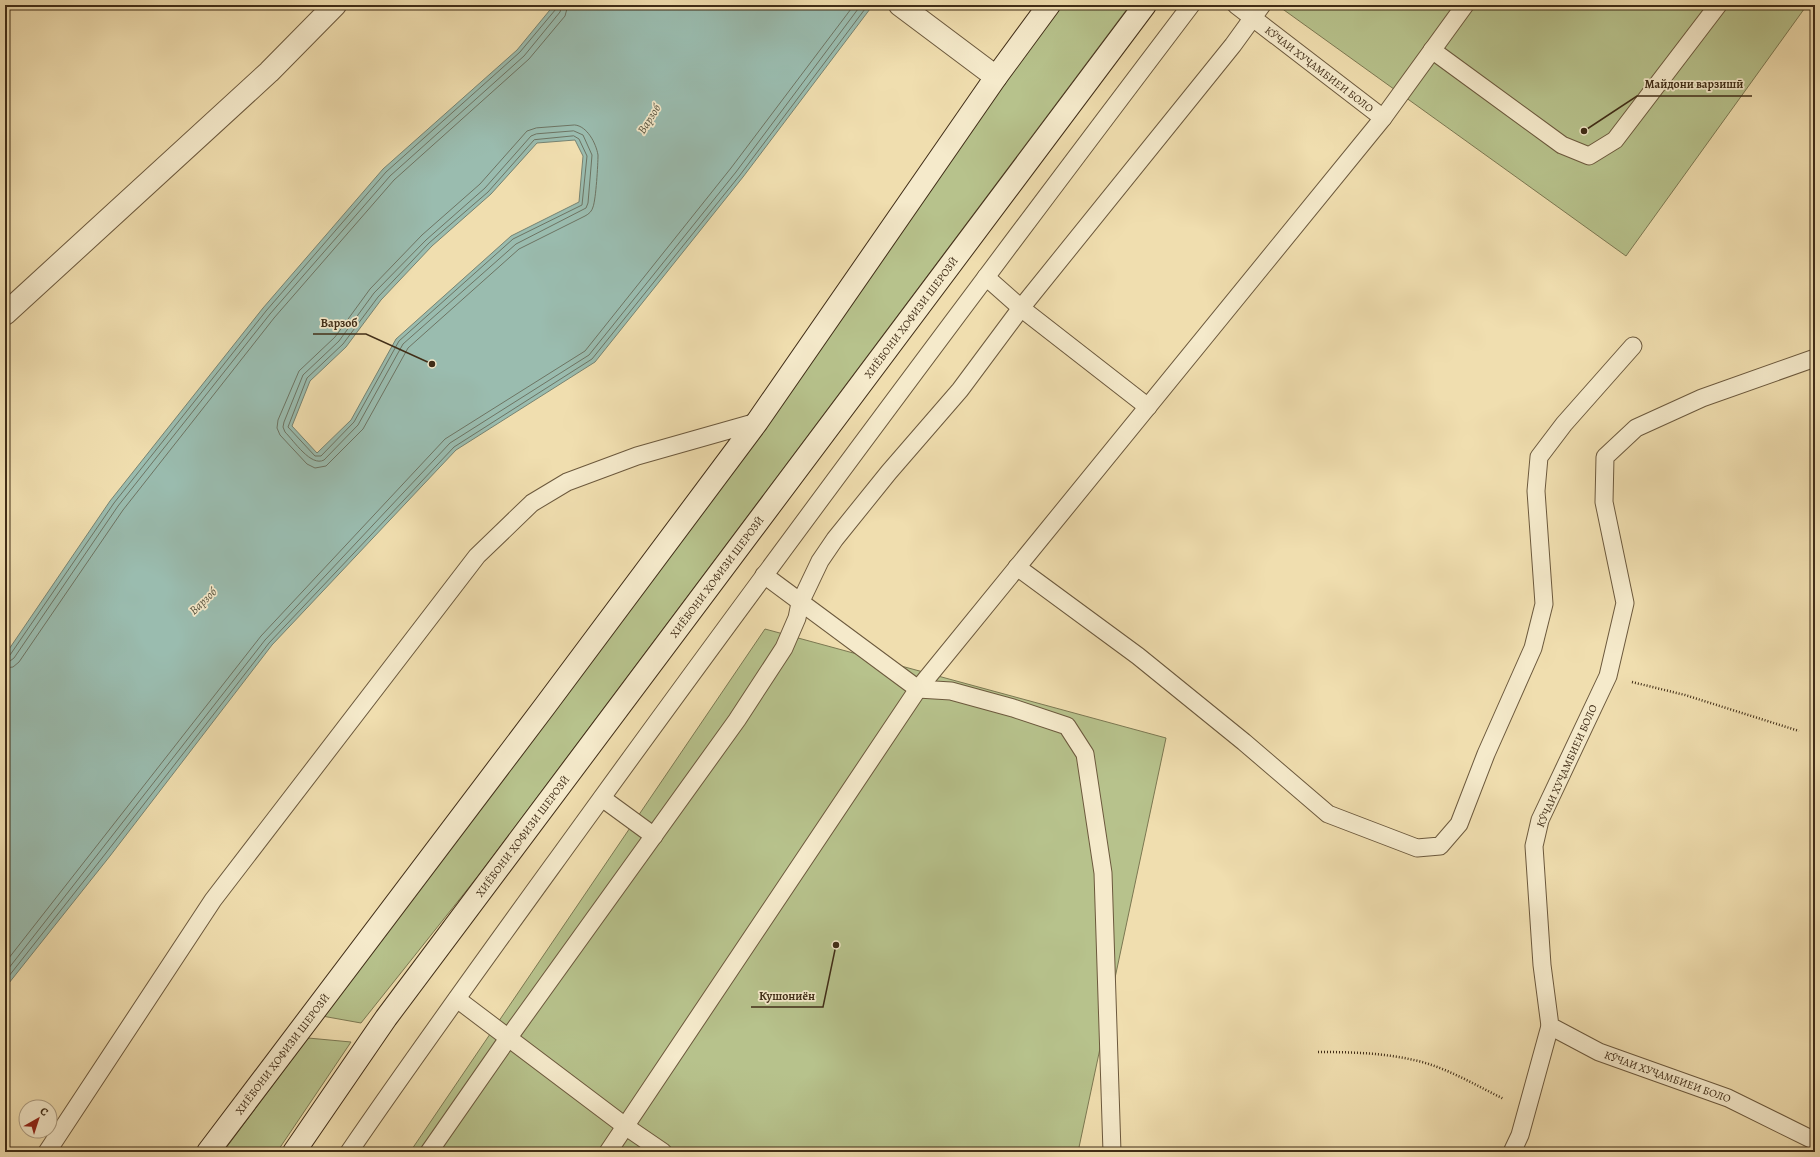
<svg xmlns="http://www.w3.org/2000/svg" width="1820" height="1157" font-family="Alegreya,serif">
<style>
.green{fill:#b7c28c;stroke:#7c7852}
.water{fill:#9abcaf;stroke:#768372;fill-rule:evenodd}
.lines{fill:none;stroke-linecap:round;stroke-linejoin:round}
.shore{stroke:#6d7463;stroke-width:1}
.service-casing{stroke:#6c593d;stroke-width:19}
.minor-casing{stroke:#6c593d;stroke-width:24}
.secondary-casing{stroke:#402d17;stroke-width:24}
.path{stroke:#402d17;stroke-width:2.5;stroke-dasharray:1 2;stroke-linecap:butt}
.service{stroke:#f5eacb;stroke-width:17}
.minor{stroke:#f5eacb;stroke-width:22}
.secondary{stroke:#f5eacb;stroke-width:22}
.labels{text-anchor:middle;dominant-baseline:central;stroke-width:3.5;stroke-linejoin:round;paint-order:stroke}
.street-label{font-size:11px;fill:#402d17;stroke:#f5eacb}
.water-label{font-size:12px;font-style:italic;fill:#56513d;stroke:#f5eacb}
.leader{fill:none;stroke:#402d17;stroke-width:1.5}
.callout-dot{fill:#402d17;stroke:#f5eacb;stroke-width:1.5}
.callout-label{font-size:12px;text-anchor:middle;font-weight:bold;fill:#402d17;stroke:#f5eacb;stroke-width:3.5;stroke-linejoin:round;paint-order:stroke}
</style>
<rect width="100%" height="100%" fill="#f0deaf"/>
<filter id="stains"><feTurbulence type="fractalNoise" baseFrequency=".005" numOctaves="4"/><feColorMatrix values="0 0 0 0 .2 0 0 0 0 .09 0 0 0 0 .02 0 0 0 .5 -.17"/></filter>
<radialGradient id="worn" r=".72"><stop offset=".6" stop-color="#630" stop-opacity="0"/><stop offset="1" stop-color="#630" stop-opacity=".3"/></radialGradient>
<!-- green -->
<g class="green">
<path d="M1061,5H1130L478,876L361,1023L322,1016L758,415Z"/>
<path d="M1277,5H1807L1626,256Z"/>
<path d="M765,629L1166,738L1078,1152H410Z"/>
<path d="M308,1038L351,1042L277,1152H223Z"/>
</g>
<!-- water -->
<path class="water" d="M554,5H873L743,177L595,362L456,450L272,645L110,856L5,988V655L110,501L263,308L383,169L517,50ZM575,140L583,156L579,202L511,236L396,339L351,420L317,453L292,426L310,381L346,347L381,300L432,246L491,194L537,143Z"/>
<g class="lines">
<!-- shore -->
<g class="shore">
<path d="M575,125C587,126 596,143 598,155C598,164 596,199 593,207C592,211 589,214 585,216L519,249L408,348L363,429L326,466L315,468L307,464L280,435L277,428L278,420L299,371L335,337L370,289L422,235L480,184L527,131L536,128Z"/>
<path d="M574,131L583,135L592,155L588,203L586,208L516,244L403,344L358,425L324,460C311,467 294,441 285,432L283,427L284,422L303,375L339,341L374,293L426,240L485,188L531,136L536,134Z"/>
<path d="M574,136L579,139L587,156L582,205L513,239L399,341L354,422L321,456H315L288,427L307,378L343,344L378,297L429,243L488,192L534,140Z"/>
<path d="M5,657L10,655L114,503L266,311L386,172L520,52L556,9L557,5"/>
<path d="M5,662L10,661L14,658L118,506L270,314L390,176L524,56L560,12L562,5"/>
<path d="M5,668L13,667L19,662L123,510L274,318L394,180L529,59L565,16L568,5"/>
<path d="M5,963L261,636L445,439L585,351L731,168L854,5"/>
<path d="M5,973L265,640L450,443L589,355L736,172L861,5"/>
<path d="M5,981L106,853L269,643L454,447L592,359L740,175L868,5"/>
</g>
<defs>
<g id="service">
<path id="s1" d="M1236,5L1383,118"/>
<path d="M1432,50L1562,145L1589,156L1615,140L1718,5"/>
<path d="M986,277L1021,308L1148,407"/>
<path id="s2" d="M1815,358L1702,398L1636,428L1605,457L1604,502L1625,603L1608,676L1540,820L1534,846L1542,965L1550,1026L1599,1052L1728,1098L1815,1141"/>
<path d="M1017,567L1138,656L1244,742L1328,814L1417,848L1440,846L1459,824L1486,754L1533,648L1544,604L1536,491L1539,457L1564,424L1633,346"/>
<path d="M764,575L918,689L951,691L1013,708L1067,726L1085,754L1103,873L1112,1152"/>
<path d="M602,798L654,836"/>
<path d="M457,999L625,1126L663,1152"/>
<path d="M47,1152L213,900L477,556L532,503L567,482L637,456L757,422"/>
<path d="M349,1152C427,1038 509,926 590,814C787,542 988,273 1191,5"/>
<path d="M429,1152L509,1037L737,720L784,648L797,618L800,603L820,561L835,539L889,472L960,390L1021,308L1233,45L1262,5"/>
<path d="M608,1152L918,689L1383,118L1465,5"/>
<path d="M1512,1152L1520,1135L1550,1026"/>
</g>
<g id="minor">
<path d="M900,5L996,77"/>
<path d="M5,314L269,72L335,5"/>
</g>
<g id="secondary">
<path id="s3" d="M208,1152L545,706L757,422L996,77L1049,5"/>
<path id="s4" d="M294,1152L386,1018L1145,5"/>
</g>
</defs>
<!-- service casing -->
<use href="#service" class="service-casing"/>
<!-- minor casing -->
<use href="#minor" class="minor-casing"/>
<!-- secondary casing -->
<use href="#secondary" class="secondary-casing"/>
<!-- path -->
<g class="path">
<path d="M1632,682L1685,695L1799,731"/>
<path d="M1318,1052C1353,1052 1388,1053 1422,1062C1451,1070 1477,1086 1504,1099"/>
</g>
<!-- service -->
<use href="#service" class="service"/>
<!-- minor -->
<use href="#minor" class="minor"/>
<!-- secondary -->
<use href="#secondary" class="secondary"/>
</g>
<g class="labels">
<!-- street labels -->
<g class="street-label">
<text stroke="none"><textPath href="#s1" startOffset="105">КӮЧАИ ХУҶАМБИЕИ БОЛО</textPath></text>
<text stroke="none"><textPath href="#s4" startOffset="1038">ХИЁБОНИ ҲОФИЗИ ШЕРОЗӢ</textPath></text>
<text stroke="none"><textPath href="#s4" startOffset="714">ХИЁБОНИ ҲОФИЗИ ШЕРОЗӢ</textPath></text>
<text transform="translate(1567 766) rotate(-66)">КӮЧАИ ХУҶАМБИЕИ БОЛО</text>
<text stroke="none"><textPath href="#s4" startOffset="390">ХИЁБОНИ ҲОФИЗИ ШЕРОЗӢ</textPath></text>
<text stroke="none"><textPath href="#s3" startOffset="123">ХИЁБОНИ ҲОФИЗИ ШЕРОЗӢ</textPath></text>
<text stroke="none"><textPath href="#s2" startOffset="953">КӮЧАИ ХУҶАМБИЕИ БОЛО</textPath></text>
</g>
<!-- water labels -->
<g class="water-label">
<text transform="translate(649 119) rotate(-58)">Варзоб</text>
<text transform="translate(203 601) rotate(-44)">Варзоб</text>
</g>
</g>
<!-- callouts -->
<path class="leader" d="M1584 131L1637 96H1752M432 364L366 334H313M836 945L823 1007H751"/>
<g class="callout-dot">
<circle cx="1584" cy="131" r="4"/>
<circle cx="432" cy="364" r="4"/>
<circle cx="836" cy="945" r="4"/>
</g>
<g class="callout-label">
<text x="1694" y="88">Майдони варзишӣ</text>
<text x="339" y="327">Варзоб</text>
<text x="787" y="1000">Кушониён</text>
</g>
<!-- margin -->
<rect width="1820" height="1157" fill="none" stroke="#f0deaf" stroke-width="20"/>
<rect x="6" y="6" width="1808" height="1145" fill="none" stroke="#402d17" stroke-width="2"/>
<rect x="10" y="10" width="1800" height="1137" fill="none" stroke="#402d17"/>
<!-- north arrow -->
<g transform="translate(38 1119) rotate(39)"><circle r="19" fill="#f5eacb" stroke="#ad9e83"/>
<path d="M0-3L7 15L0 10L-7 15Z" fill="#8f2418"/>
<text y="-6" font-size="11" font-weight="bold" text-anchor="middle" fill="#402d17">С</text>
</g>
<rect width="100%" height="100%" filter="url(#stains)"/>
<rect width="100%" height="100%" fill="url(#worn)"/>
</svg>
